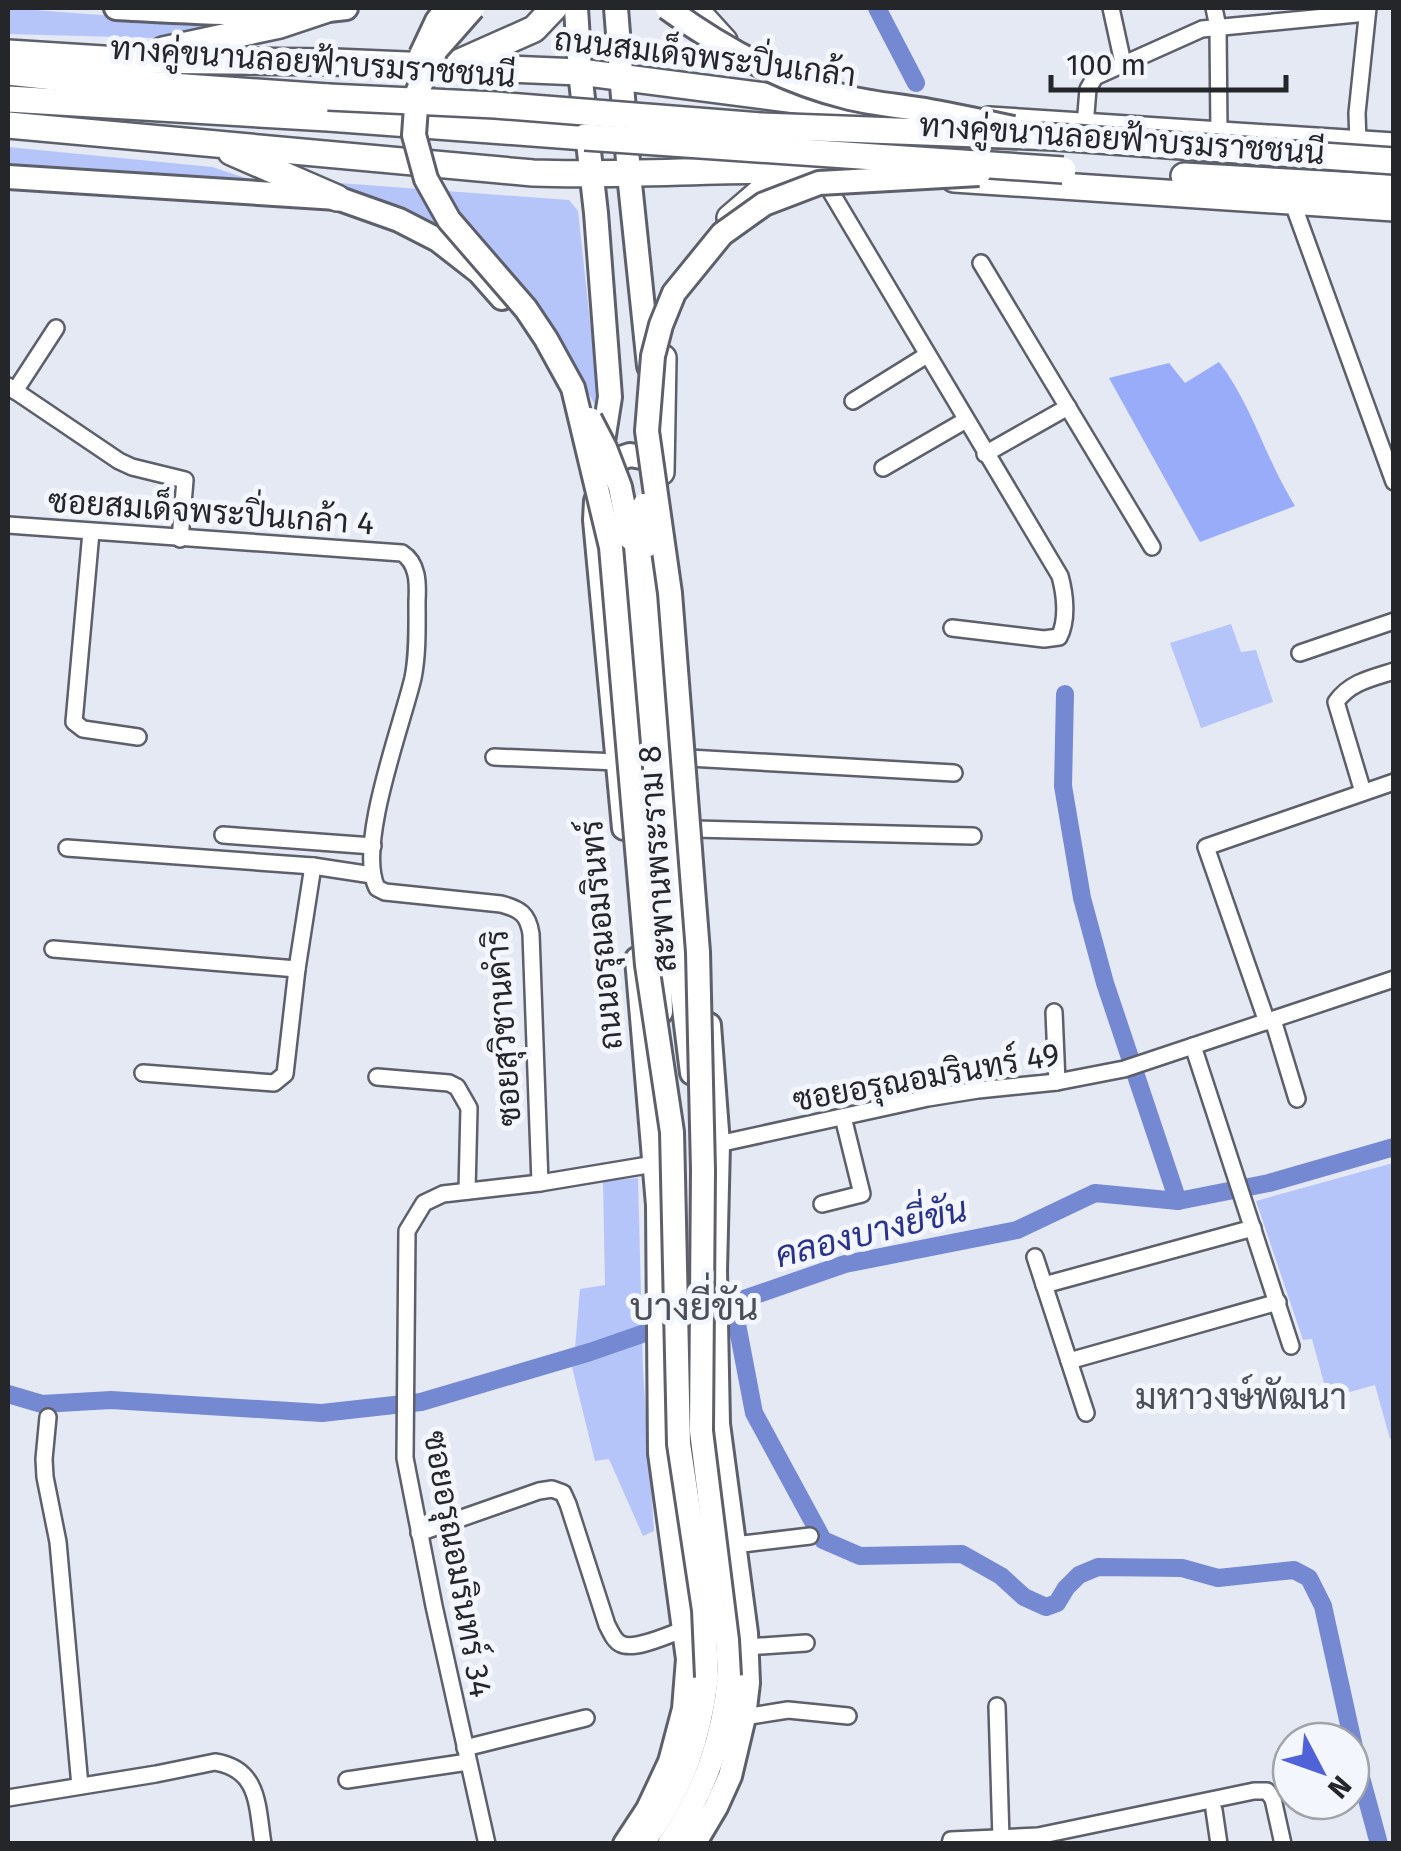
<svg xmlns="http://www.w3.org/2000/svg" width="1401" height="1851" font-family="'Fira Sans',Sarabun,sans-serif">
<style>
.green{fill:#b6c5f9}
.forest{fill:#98acfa}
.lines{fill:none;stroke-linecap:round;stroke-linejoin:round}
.canal{stroke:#7588d2;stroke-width:18}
.street-casing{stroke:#5d606a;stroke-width:20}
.secondary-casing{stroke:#5d606a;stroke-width:28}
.primary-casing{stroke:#5d606a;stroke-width:30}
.street{stroke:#fff;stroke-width:15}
.secondary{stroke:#fff;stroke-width:22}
.primary{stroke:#fff;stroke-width:25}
.secondary-bridge-casing{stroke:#5d606a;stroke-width:28;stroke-linecap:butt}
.primary-bridge-casing{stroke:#5d606a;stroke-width:30;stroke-linecap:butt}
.secondary-bridge{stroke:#fff;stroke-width:22}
.primary-bridge{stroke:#fff;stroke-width:25}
.labels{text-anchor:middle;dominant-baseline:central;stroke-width:10;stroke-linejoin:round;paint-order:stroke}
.street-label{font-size:32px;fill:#24262a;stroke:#f4f6fd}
.water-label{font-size:35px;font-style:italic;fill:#29338a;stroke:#f4f6fd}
.neighbourhood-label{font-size:35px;fill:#4c4e58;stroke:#f4f6fd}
.quarter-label{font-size:38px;fill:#4c4e58;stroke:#f4f6fd}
</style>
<rect width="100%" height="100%" fill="#e5e9f4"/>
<!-- green -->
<g class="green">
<path d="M8,8L231,25L156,38L8,34Z"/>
<path d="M8,147L212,167L255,181L180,179L8,168Z"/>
<path d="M326,182L569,200L578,211L600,413L534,301Z"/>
<path d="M1231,624L1241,652L1256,650L1273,702L1201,728L1170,643Z"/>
<path d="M1393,1163L1394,1438L1390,1439L1375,1385L1328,1398L1312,1339L1303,1340L1256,1201Z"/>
<path d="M638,1178L643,1370L654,1531L643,1536L609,1459L595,1461L571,1363L575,1348L580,1289L605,1285L603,1181Z"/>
</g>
<!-- forest -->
<path class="forest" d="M1219,362C1252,405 1266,460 1295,506L1200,542L1109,378L1169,363L1185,383Z"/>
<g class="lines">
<!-- canal -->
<g class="canal">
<path d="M877,8L916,83"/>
<path d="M1065,694L1063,786L1082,898L1105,983L1178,1201"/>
<path d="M733,1303L754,1413L823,1540L860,1556L962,1554L1001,1576L1024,1597L1046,1607L1057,1603L1066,1588L1079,1575L1098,1567L1182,1568L1218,1578L1294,1570L1309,1578L1323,1606L1359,1770L1379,1844"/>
<path d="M706,1312L845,1264L1017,1230L1095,1193L1178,1201L1269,1183L1394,1147"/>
<path d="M8,1394L42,1404L111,1400L322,1413L421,1402L590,1352L668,1325"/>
</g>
<defs>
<g id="street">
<path d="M1111,8L1123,63"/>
<path d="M1214,8L1218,27L1219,134"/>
<path d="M1085,126L1088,89L1095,77L1202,29L1367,13"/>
<path d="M1358,144L1357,113L1368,8"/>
<path d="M822,177L1060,576C1065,594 1068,620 1059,637L1044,639L952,628"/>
<path d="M1292,201L1394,482"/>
<path d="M981,263L1152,547"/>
<path d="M8,386L119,461L132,467L185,480L180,539"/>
<path d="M15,391L56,328"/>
<path d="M853,401L927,355"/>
<path d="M985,454L1068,407"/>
<path d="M883,468L966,420"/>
<path d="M8,525L402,553C418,563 418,583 417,601C417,626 418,653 413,678C402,725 356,846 377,888L385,892L501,904C520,909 528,914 531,934L540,1183"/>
<path d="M91,532L74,722L83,729L138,737"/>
<path d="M1300,653L1394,621"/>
<path d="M494,757L618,762"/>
<path d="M689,758L954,773"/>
<path d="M1363,792L1336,702C1350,682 1372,678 1394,671"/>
<path d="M694,829L973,836"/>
<path d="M223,835L373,846"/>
<path d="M67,848L313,866L372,875"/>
<path d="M53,949L297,969"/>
<path d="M1054,1012L1057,1082"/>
<path d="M1273,1020L1297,1099"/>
<path d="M1267,1022L1206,847L1394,782"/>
<path d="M1193,1046L1291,1346"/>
<path d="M143,1073L274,1083L285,1074L297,969L313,866"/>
<path d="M377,1077L449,1083L457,1087L469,1108L467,1191"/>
<path d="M718,1144L928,1098L978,1090L1057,1082L1124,1069L1394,979"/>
<path d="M822,1204L862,1194L843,1117"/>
<path d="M1035,1257L1086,1413"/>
<path d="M1044,1285L1253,1228"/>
<path d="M1069,1361L1278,1302"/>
<path d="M48,1417L44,1459L45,1477L58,1542L80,1786"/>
<path d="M419,1533L539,1491L552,1489L563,1493L568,1504L607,1625C611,1632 614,1641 621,1644C635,1651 670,1634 685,1629"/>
<path d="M734,1545L810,1536"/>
<path d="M747,1647L806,1643"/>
<path d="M997,1706L1001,1839"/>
<path d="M744,1717L788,1710L848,1716"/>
<path d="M465,1748L586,1718"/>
<path d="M347,1780L468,1762"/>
<path d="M8,1798L156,1774L215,1762C260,1769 257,1807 263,1844"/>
<path d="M1214,1810L1219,1844"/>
<path d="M487,1844L434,1606L405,1458L407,1231L424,1203L443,1194L540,1183L654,1164"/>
<path d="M950,1844L951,1840L1038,1836L1254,1791H1267L1273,1799L1283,1844"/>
</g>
<g id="secondary">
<path d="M116,8C192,12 270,18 346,8"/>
<path d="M576,8L580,72L596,213L610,397L601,454"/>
<path d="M616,8L629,174L649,366"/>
<path d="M8,177L337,198L399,220L438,240L479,272L502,298"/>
<path d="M599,476L609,462L630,455L647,458L661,472"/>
<path d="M596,501L595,520L624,828"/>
<path d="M630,538L658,900L661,1012"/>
<path d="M646,546L678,960L692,1073"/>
<path d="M647,1837C683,1789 700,1736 707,1677"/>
<path d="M625,1844L648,1809L670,1762L684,1709L688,1659L660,1453L658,1205L637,959"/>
<path d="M669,1844C705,1792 723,1738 729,1676"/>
<path d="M694,1844L716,1807L730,1776L744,1717L748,1683L746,1633L718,1424L715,1271L718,1144L709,1025"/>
</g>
<g id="primary">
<path d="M694,8L724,41"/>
<path d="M163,50L280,25L325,10"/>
<path d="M8,53L119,60L334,62L580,72L865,109"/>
<path d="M460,62L534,29L554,8"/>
<path d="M8,72L73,79L328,97"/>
<path d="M8,99L328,118L585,137"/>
<path d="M989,120L1394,146"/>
<path d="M8,125L533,173C644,177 754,165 865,173"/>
<path d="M231,152L337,198"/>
<path d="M1184,176L1394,188"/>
<path d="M954,179L1394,208"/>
<path d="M730,218L787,169"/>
<path d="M661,472L663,358"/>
</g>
</defs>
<!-- street casing -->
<use href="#street" class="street-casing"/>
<!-- secondary casing -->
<use href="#secondary" class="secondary-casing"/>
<!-- primary casing -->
<use href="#primary" class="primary-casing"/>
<!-- street -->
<use href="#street" class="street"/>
<!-- secondary -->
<use href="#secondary" class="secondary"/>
<!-- primary -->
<use href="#primary" class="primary"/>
<defs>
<g id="secondary-bridge">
<path d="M473,8L436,50L417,93L414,135L426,179L449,220L526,309L546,339L573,388L611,547L647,965L672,1132L679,1444L704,1610L707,1677"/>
<path d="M667,8C720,47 781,81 846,97C873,104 902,106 930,111C958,116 986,122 1013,128"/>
<path d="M421,55L437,21L447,8"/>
<path d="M590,419L605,448L620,487L630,538"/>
<path d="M644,505L646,546"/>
<path d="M729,1676L727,1640L701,1431L703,1170L698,952L670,593L647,431L653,356L661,325L674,293L722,234L764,204L819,183L979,174"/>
</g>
<g id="primary-bridge">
<path d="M328,97L495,105L761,126L1055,137L1394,161"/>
<path d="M585,137L1063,170"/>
</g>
</defs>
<!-- secondary-bridge casing -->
<use href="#secondary-bridge" class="secondary-bridge-casing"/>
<!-- primary-bridge casing -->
<use href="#primary-bridge" class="primary-bridge-casing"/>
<!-- secondary-bridge -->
<use href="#secondary-bridge" class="secondary-bridge"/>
<!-- primary-bridge -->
<use href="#primary-bridge" class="primary-bridge"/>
</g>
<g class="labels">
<!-- street labels -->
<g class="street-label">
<text transform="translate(705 57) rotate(7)">ถนนสมเด็จพระปิ่นเกล้า</text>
<text transform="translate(313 62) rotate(4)">ทางคู่ขนานลอยฟ้าบรมราชชนนี</text>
<text transform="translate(1122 139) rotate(4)">ทางคู่ขนานลอยฟ้าบรมราชชนนี</text>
<text transform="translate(211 512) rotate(4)">ซอยสมเด็จพระปิ่นเกล้า 4</text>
<text transform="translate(657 859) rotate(-94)">สะพานพระราม 8</text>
<text transform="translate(601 935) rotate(-95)">ถนนอรุณอมรินทร์</text>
<text transform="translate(503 1028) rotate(-94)">ซอยสุวิชานดำริ</text>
<text transform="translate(926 1077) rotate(-10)">ซอยอรุณอมรินทร์ 49</text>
<text transform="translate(458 1564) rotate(80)">ซอยอรุณอมรินทร์ 34</text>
</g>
<!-- water labels -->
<g class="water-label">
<text transform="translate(871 1232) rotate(-14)">คลองบางยี่ขัน</text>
</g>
<!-- neighbourhood labels -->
<g class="neighbourhood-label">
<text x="1241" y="1397">มหาวงษ์พัฒนา</text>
</g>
<!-- quarter labels -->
<g class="quarter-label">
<text x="694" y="1307">บางยี่ขัน</text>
</g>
</g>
<!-- border -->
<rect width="1401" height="1851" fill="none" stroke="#24262a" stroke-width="20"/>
<!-- north arrow -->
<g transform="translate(1321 1771) rotate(131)"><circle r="48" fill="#f4f6fd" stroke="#a1a3a9" stroke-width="2.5"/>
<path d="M0-8L18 38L0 25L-18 38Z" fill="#5062d8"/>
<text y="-15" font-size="28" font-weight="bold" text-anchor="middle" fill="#24262a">N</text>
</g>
<!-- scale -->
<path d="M1051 75v15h235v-15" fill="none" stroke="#24262a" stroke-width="5"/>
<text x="1066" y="75" font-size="30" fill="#24262a" stroke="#f4f6fd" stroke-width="8" paint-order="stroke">100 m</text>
</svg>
